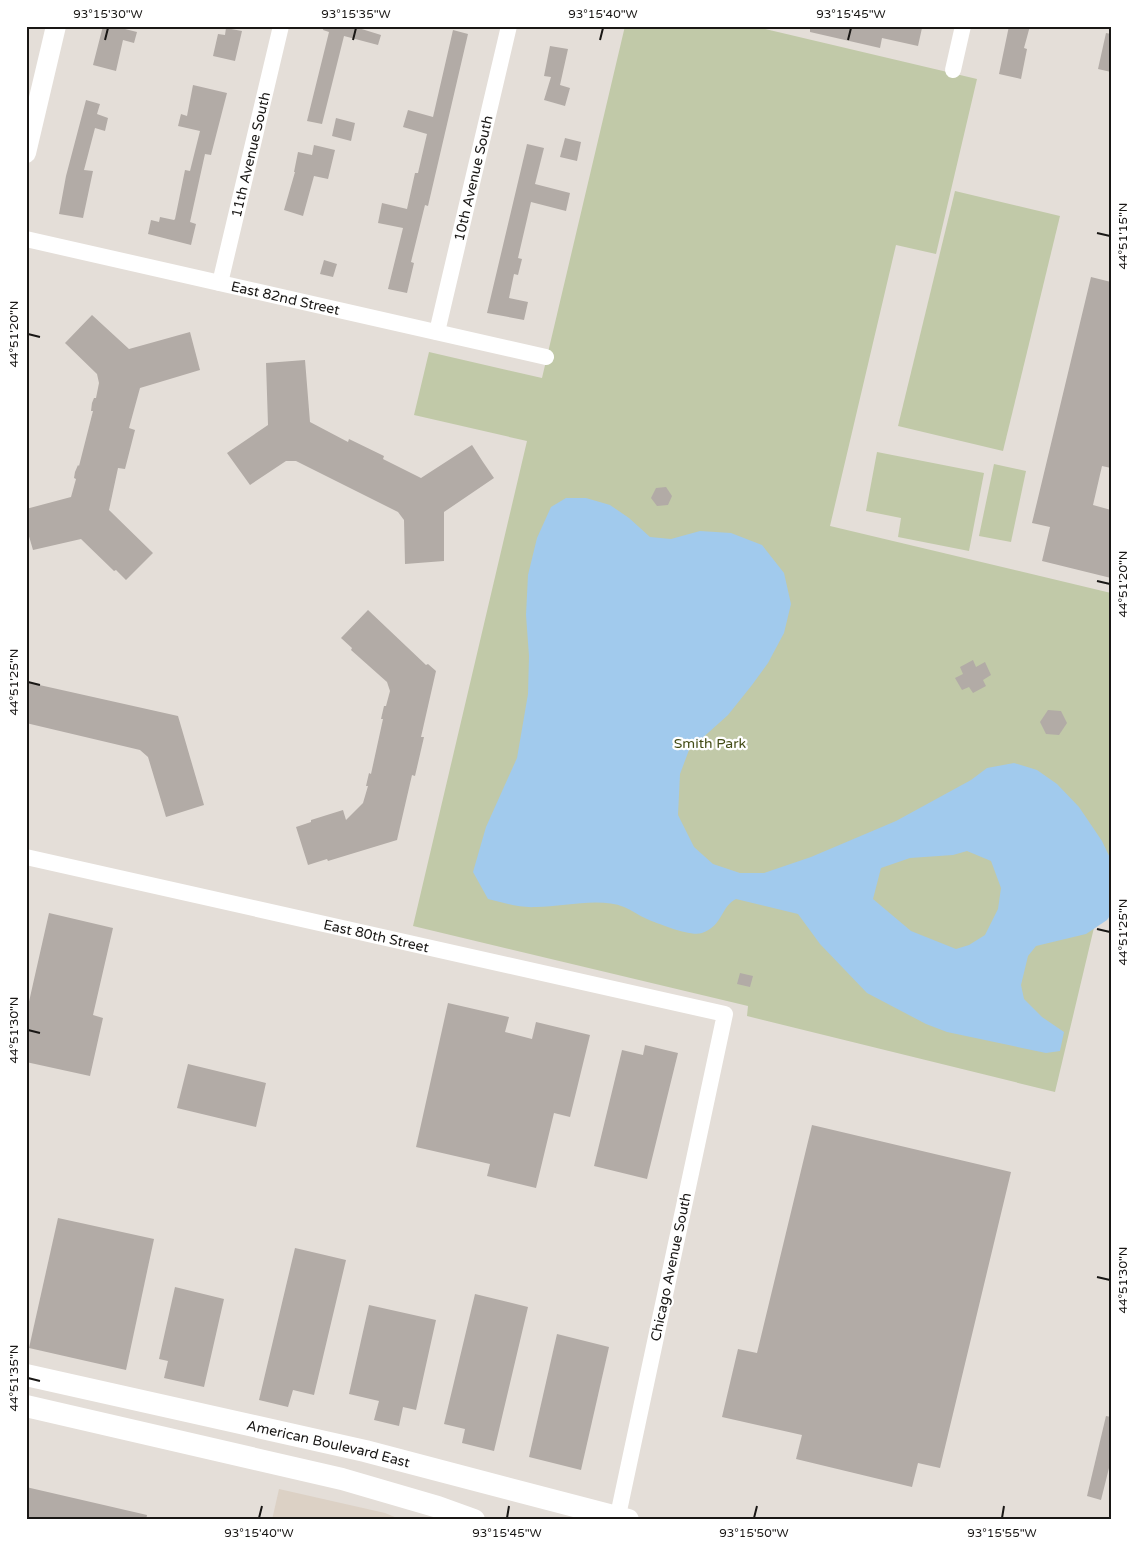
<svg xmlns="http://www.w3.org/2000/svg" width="1137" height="1546" font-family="'Varela Round',sans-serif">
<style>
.built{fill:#dcd1c5}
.green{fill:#c1c9a8}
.water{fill:#a1caed;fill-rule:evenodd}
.building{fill:#b2aba6}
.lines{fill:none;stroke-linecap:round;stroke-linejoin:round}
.minor{stroke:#fff;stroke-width:16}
.tertiary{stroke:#fff;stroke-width:20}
.secondary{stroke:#fff;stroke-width:22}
.ticks{fill:none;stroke:#191715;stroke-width:2}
.labels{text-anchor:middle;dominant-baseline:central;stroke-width:4.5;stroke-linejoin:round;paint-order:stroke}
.street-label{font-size:14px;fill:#191715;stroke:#fff}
.park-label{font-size:14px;fill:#434c16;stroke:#fff}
.neatline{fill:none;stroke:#191715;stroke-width:2}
.ticks-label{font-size:12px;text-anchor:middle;fill:#191715}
</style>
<rect width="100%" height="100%" fill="#e4ded8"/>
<!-- built -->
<path class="built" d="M279,1489L385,1513L402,1520H272Z"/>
<!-- green -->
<g class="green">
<path d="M625,26H753L977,79L936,254L896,245L830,526L1111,593V856L1055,1092L747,1016L748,1006L413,926L527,441L414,415L429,352L542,378Z"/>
<path d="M955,191L1060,216L1003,451L898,426Z"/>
<path d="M877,452L984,473L969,551L898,537L901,518L866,511Z"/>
<path d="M994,464L1026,471L1011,542L979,536Z"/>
</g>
<!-- water -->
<path class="water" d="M566,498H586L610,505L629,518L650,537L671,539L700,531L731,533L762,545L784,573L791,604L784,633L768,663L752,685L728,715L689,750L680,774L678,815L694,847L713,864L740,873H764L811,857L896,821L971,780L987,768L1014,763L1037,770L1057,784L1079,807L1102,841L1111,860V914L1107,920L1086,934L1036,946L1028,956L1021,985L1024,999L1042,1017L1064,1032L1060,1051L1046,1053L947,1032L926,1024L867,993L820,944L798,914L736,899C721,906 723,926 702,933C691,937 659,924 647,919C639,916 632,910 624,907C599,897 563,907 536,907C519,908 504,903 488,899L473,872L486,827L517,758L528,694L529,656L526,615L528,575L537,538L551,507ZM967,851L991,861L1001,888L998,909L985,935L969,945L956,949L911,931L873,899L881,868L910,858L953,855Z"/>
<!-- building -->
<g class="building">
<path d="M103,26H113L137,32L134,43L123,40L116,71L93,65Z"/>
<path d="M324,26H352L381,35L378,45L344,36L322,124L307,121L329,32L323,30Z"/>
<path d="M810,26H914L922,28L918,46L882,38L880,48L810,32Z"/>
<path d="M1009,26H1030L1024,48L1027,49L1021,79L999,74Z"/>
<path d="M226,28L242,31L235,61L213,56L218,34L225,35Z"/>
<path d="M453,30L468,34L428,206L425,205L411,262L414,263L407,293L388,289L403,228L378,223L382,203L407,209L415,173H418L427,134L403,127L408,110L433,117Z"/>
<path d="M1106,33L1111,34V72L1098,69Z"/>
<path d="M550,46L568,49L560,85L570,88L565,106L544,100L551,77L544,76Z"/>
<path d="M193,85L227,93L211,155L205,154L190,222L196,224L191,245L148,234L151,220L159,222L160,217L174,220L175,219L185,170L190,171L200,131L178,126L181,114L187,116Z"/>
<path d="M86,100L100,104L97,114L108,118L105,131L95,128L84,170L93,171L83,218L59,214L66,176Z"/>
<path d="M336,118L355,123L351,141L332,136Z"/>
<path d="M565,138L581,142L577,161L560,157Z"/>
<path d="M527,144L544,148L535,184L570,193L566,211L531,202L518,258L522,259L518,275L514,274L509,298L528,302L524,320L487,313Z"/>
<path d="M314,145L335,150L328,179L314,176L303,216L284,210L295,172H294L298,152L312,155Z"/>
<path d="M324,260L337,264L333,277L320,274Z"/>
<path d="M1091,277L1111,282V468L1102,466L1093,505L1111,510V578L1042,561L1050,527L1032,523Z"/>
<path d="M92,315L129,349L190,332L200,370L140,388L129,428L135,430L125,469L118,468L109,510L153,553L126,580L116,570L114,571L81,539L33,550L26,526V509L71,497L76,479L74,478L75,472L78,465L79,466L93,411H91L92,403L94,398H96L99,383L97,374L65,343Z"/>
<path d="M305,360L310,422L348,442L349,439L384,456L383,459L421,478L472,445L483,462L494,478L444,512V561L405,564L404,520L398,512L296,461H286L250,485L227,453L268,425L266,363Z"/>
<path d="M666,487L672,496L668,505L657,506L651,498L656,488Z"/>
<path d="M368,610L426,665L428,664L436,671L421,737H424L415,776L412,775L397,840L328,861L327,859L308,865L296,827L311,822V820L343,810L346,820L363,803L368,786H366L369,773L371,774L383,719H381L384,706H386L390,691L387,682L351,650L352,648L341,638Z"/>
<path d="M973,660L976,667L985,662L991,675L983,680L986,686L973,693L969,687L962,690L955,678L963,674L960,667Z"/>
<path d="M26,682L178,716L204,805L166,817L148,757L140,750L26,723Z"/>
<path d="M1048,710L1061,711L1067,723L1059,735L1046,734L1040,722Z"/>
<path d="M49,913L113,928L93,1015L103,1018L90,1076L26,1062V1015Z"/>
<path d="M740,973L753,976L750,987L737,984Z"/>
<path d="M448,1003L509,1017L505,1032L532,1039L536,1022L590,1035L570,1117L554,1113L536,1188L487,1176L490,1164L416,1147Z"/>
<path d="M645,1045L678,1053L647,1179L594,1166L622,1050L643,1055Z"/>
<path d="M188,1064L266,1083L256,1127L177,1108Z"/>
<path d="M812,1125L1011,1172L940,1468L918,1463L912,1487L796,1459L802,1435L722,1417L738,1349L757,1353Z"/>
<path d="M58,1218L154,1239L126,1370L29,1348Z"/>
<path d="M295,1248L346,1260L314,1395L293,1390L288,1407L259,1400Z"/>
<path d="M175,1287L224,1299L204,1387L164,1378L168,1361L159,1359Z"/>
<path d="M475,1294L528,1307L494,1451L462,1443L465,1429L444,1424Z"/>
<path d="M369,1305L436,1320L416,1410L403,1407L399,1426L374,1420L379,1401L349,1394Z"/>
<path d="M557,1334L609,1347L581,1470L529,1457Z"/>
<path d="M1106,1416L1111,1417V1460L1101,1500L1087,1496Z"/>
<path d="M26,1487L147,1515L146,1520H26Z"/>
</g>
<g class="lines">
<!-- minor -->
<g class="minor">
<path d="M953,70L963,26"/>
<path id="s1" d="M26,239L546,357"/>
<path id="s2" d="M220,283L281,26"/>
<path id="s3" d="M437,332L509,26"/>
<path id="s4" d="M26,857L725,1014L617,1520"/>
</g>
<!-- tertiary -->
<path class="tertiary" d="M26,153L56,26"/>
<!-- secondary -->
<g class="secondary">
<path id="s5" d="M26,1375L365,1451L628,1520"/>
<path d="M26,1406L342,1479L438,1507L474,1520"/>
</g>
</g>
<!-- ticks -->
<path class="ticks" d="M105,40L108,28M353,40L356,28M600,40L603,28M848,40L851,28M1097,233L1110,236M28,334L40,337M1097,581L1110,584M28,682L40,685M1097,929L1110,932M28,1030L40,1033M1097,1277L1110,1280M28,1378L40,1381M259,1518L262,1506M507,1518L509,1506M754,1518L757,1506M1002,1518L1004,1506"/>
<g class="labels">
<!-- street labels -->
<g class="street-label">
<text stroke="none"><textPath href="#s2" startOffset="132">11th Avenue South</textPath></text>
<text stroke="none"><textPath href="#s3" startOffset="158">10th Avenue South</textPath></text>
<text stroke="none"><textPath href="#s1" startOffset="266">East 82nd Street</textPath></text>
<text stroke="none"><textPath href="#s4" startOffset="359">East 80th Street</textPath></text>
<text transform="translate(671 1267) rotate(-78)">Chicago Avenue South</text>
<text stroke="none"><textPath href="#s5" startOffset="310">American Boulevard East</textPath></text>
</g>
<!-- park labels -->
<g class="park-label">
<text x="710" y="743">Smith Park</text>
</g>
</g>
<!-- border -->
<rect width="1137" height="1546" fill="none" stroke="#ffffff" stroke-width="55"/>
<rect x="28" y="28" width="1082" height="1490" class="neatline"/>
<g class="ticks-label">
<text x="108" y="18">93°15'30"W</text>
<text x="356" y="18">93°15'35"W</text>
<text x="603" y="18">93°15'40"W</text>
<text x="851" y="18">93°15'45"W</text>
<text transform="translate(1123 236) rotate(-90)" y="4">44°51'15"N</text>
<text transform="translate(14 334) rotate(-90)" y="4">44°51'20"N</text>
<text transform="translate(1123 584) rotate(-90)" y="4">44°51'20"N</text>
<text transform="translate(14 682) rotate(-90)" y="4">44°51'25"N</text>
<text transform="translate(1123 932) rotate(-90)" y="4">44°51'25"N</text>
<text transform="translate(14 1030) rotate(-90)" y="4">44°51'30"N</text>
<text transform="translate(1123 1280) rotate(-90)" y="4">44°51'30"N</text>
<text transform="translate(14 1378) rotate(-90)" y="4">44°51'35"N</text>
<text x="259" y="1537">93°15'40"W</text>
<text x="507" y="1537">93°15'45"W</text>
<text x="754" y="1537">93°15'50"W</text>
<text x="1002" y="1537">93°15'55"W</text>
</g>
</svg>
